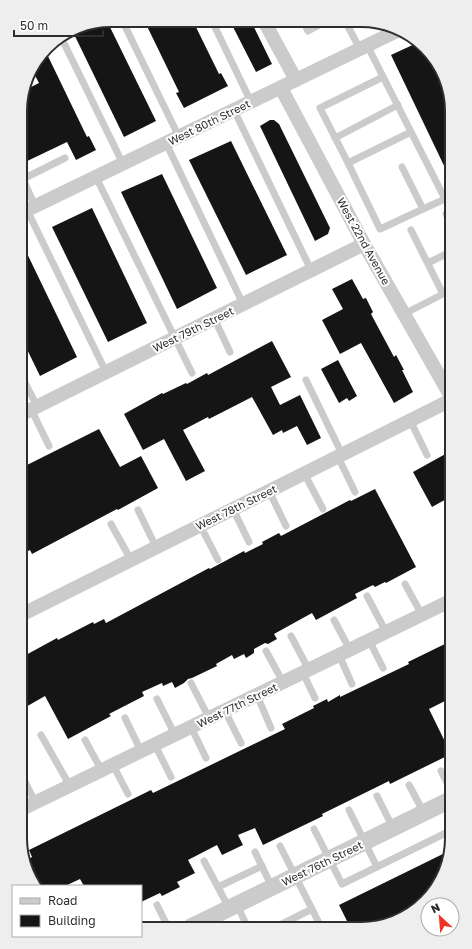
<svg xmlns="http://www.w3.org/2000/svg" width="472" height="949" font-family="'Golos Text',sans-serif">
<style>
.building{fill:#151515}
.lines{fill:none;stroke-linecap:round;stroke-linejoin:round}
.service{stroke:#cbcbcb;stroke-width:7}
.minor{stroke:#cbcbcb;stroke-width:14}
.tertiary{stroke:#cbcbcb;stroke-width:17}
.labels{text-anchor:middle;dominant-baseline:central;stroke-width:4;stroke-linejoin:round;paint-order:stroke}
.street-label{font-size:11px;fill:#2e2e2e;stroke:#fff}
.rim{fill:none;stroke:#2e2e2e;stroke-width:2}
</style>
<rect width="100%" height="100%" fill="#fff"/>
<!-- building -->
<g class="building">
<path d="M144,20L193,21L219,74L221,73L228,86L184,108L176,93L179,92Z"/>
<path d="M107,21L156,121L124,137L72,30L76,27Z"/>
<path d="M230,21H251L272,64L256,72Z"/>
<path d="M419,42L421,43L447,82L448,174L391,55Z"/>
<path d="M45,50L87,137L89,136L96,150L76,160L67,142L21,164V99L23,91L39,83L31,68Z"/>
<path d="M270,120H274L279,124L330,228L328,234L315,241L260,126Z"/>
<path d="M231,141L287,255L246,275L189,160Z"/>
<path d="M162,174L217,288L177,309L121,192Z"/>
<path d="M92,208L147,323L108,342L52,227Z"/>
<path d="M21,241L77,357L40,376L22,339Z"/>
<path d="M352,279L363,299L366,298L373,312L371,314L394,357L396,355L404,370H402L413,392L394,403L361,343L340,354L322,320L343,309L332,289Z"/>
<path d="M272,341L291,377L271,387L280,405L300,395L321,438L307,445L297,426L283,433L282,430L273,435L252,397L209,419L208,417L183,430L205,471L186,481L164,439L143,450L124,414L162,393L163,394L186,383L187,384L207,373L208,375Z"/>
<path d="M338,360L357,396L349,401L347,398L339,403L321,369Z"/>
<path d="M99,429L120,467L141,456L158,488L118,510L117,509L32,554L30,550L23,554V467Z"/>
<path d="M449,452L450,497L432,507L413,472Z"/>
<path d="M375,489L416,567L386,583L385,582L375,587L373,585L355,594L357,598L316,620L312,613L274,634L277,639L268,644L265,643L254,649V653L246,658L244,654L234,659L232,655L216,664L217,666L192,678L188,679L184,683L175,688L172,682L163,686L162,683L142,692L144,696L109,714L111,716L68,739L45,696L24,708V656L57,638L58,640L93,622L94,624L104,619L106,623L209,568L210,569L244,551L245,553L263,544L262,542L279,533L281,536L350,500L351,501Z"/>
<path d="M451,641V698L429,709L451,754L390,784L389,781L322,814L323,816L263,845L255,828L238,835L243,845L222,855L217,845L188,860L195,873L177,882L180,887L162,896L160,893L141,902V886H84L80,879L65,886H37L25,867V861L32,857L29,850L151,790L153,793L285,729L282,724L314,708L313,706L327,699L328,702L340,695V697L409,664L408,662Z"/>
<path d="M449,851L433,894L390,924L349,925L339,905Z"/>
</g>
<g class="lines">
<!-- service -->
<g class="service">
<path d="M122,20L179,137"/>
<path d="M212,21L251,102"/>
<path d="M303,21L308,31L327,21"/>
<path d="M345,21L360,49"/>
<path d="M61,37L123,164"/>
<path d="M367,45L445,199L423,209L402,167"/>
<path d="M383,77L320,108L348,163L411,132"/>
<path d="M234,110L311,270"/>
<path d="M335,138L398,105"/>
<path d="M166,143L243,304"/>
<path d="M348,163L380,229L423,209"/>
<path d="M96,177L192,373"/>
<path d="M23,179L65,158"/>
<path d="M21,180L23,179L35,206"/>
<path d="M27,210L106,372"/>
<path d="M446,214L448,219"/>
<path d="M428,263L448,253"/>
<path d="M404,314L443,294L411,230"/>
<path d="M214,318L230,352"/>
<path d="M22,377L37,406"/>
<path d="M306,380L342,454"/>
<path d="M31,409L49,446"/>
<path d="M410,420L427,455"/>
<path d="M338,457L355,492"/>
<path d="M304,473L323,509"/>
<path d="M269,491L286,526"/>
<path d="M233,509L249,542"/>
<path d="M138,510L156,547"/>
<path d="M111,524L131,560"/>
<path d="M200,525L218,560"/>
<path d="M405,584L422,615"/>
<path d="M367,596L386,632"/>
<path d="M334,620L350,650"/>
<path d="M291,636L309,670"/>
<path d="M369,640L383,668"/>
<path d="M266,651L283,682"/>
<path d="M339,655L352,684"/>
<path d="M303,673L315,698"/>
<path d="M191,683L209,718"/>
<path d="M257,695L271,728"/>
<path d="M157,699L175,735"/>
<path d="M225,711L241,743"/>
<path d="M125,718L141,751"/>
<path d="M191,727L206,758"/>
<path d="M41,735L70,786"/>
<path d="M85,740L102,771"/>
<path d="M155,745L171,777"/>
<path d="M113,765L128,794"/>
<path d="M441,771L451,791"/>
<path d="M24,780L36,803"/>
<path d="M409,785L424,813"/>
<path d="M377,796L393,828"/>
<path d="M349,810L377,867"/>
<path d="M314,829L342,884L452,830"/>
<path d="M255,852L272,887"/>
<path d="M204,861L229,908"/>
<path d="M218,887L262,866"/>
<path d="M157,905L168,927"/>
<path d="M237,905L247,926"/>
<path d="M312,909L320,925"/>
<path d="M215,916L220,927"/>
<path d="M278,926L312,909L280,846"/>
</g>
<!-- minor -->
<g class="minor">
<path d="M264,21L296,80"/>
<path d="M281,88L364,244L449,393"/>
<path d="M21,213L397,31"/>
<path d="M22,414L364,244"/>
<path d="M23,614L449,401"/>
<path d="M24,808L450,601"/>
</g>
<!-- tertiary -->
<path class="tertiary" d="M191,927L452,799"/>
</g>
<g class="labels">
<!-- street labels -->
<g class="street-label">
<text transform="translate(209 122) rotate(-26)">West 80th Street</text>
<text transform="translate(364 241) rotate(61)">West 22nd Avenue</text>
<text transform="translate(193 329) rotate(-26)">West 79th Street</text>
<text transform="translate(236 507) rotate(-26)">West 78th Street</text>
<text transform="translate(237 705) rotate(-26)">West 77th Street</text>
<text transform="translate(322 863) rotate(-26)">West 76th Street</text>
</g>
</g>
<!-- crop -->
<path d="M0 0H472V949H0ZM111 27H361A84 84 0 0 1 445 111V838A84 84 0 0 1 361 922H111A84 84 0 0 1 27 838V111A84 84 0 0 1 111 27Z" fill="#eee" fill-rule="evenodd"/>
<path class="rim" d="M111 27H361A84 84 0 0 1 445 111V838A84 84 0 0 1 361 922H111A84 84 0 0 1 27 838V111A84 84 0 0 1 111 27Z"/>
<!-- legend -->
<rect x="12" y="885" width="130" height="52" fill="#ffffff" stroke="#ababab"/>
<rect x="20" y="898" width="20" height="6" fill="#cbcbcb" stroke="#ababab"/>
<text x="48" y="905" font-size="12" fill="#2e2e2e">Road</text>
<rect x="20" y="915" width="20" height="12" fill="#151515" stroke="#ababab"/>
<text x="48" y="925" font-size="12" fill="#2e2e2e">Building</text>
<!-- north arrow -->
<g transform="translate(440 917) rotate(334)"><circle r="19" fill="#ffffff" stroke="#ababab"/>
<path d="M0-3L7 15L0 10L-7 15Z" fill="#f13224"/>
<text y="-6" font-size="11" font-weight="bold" text-anchor="middle" fill="#2e2e2e">N</text>
</g>
<!-- scale -->
<path d="M14 30v6h89v-6" fill="none" stroke="#2e2e2e" stroke-width="2"/>
<text x="20" y="30" font-size="12" fill="#2e2e2e" stroke="#ffffff" stroke-width="3" paint-order="stroke">50 m</text>
</svg>
